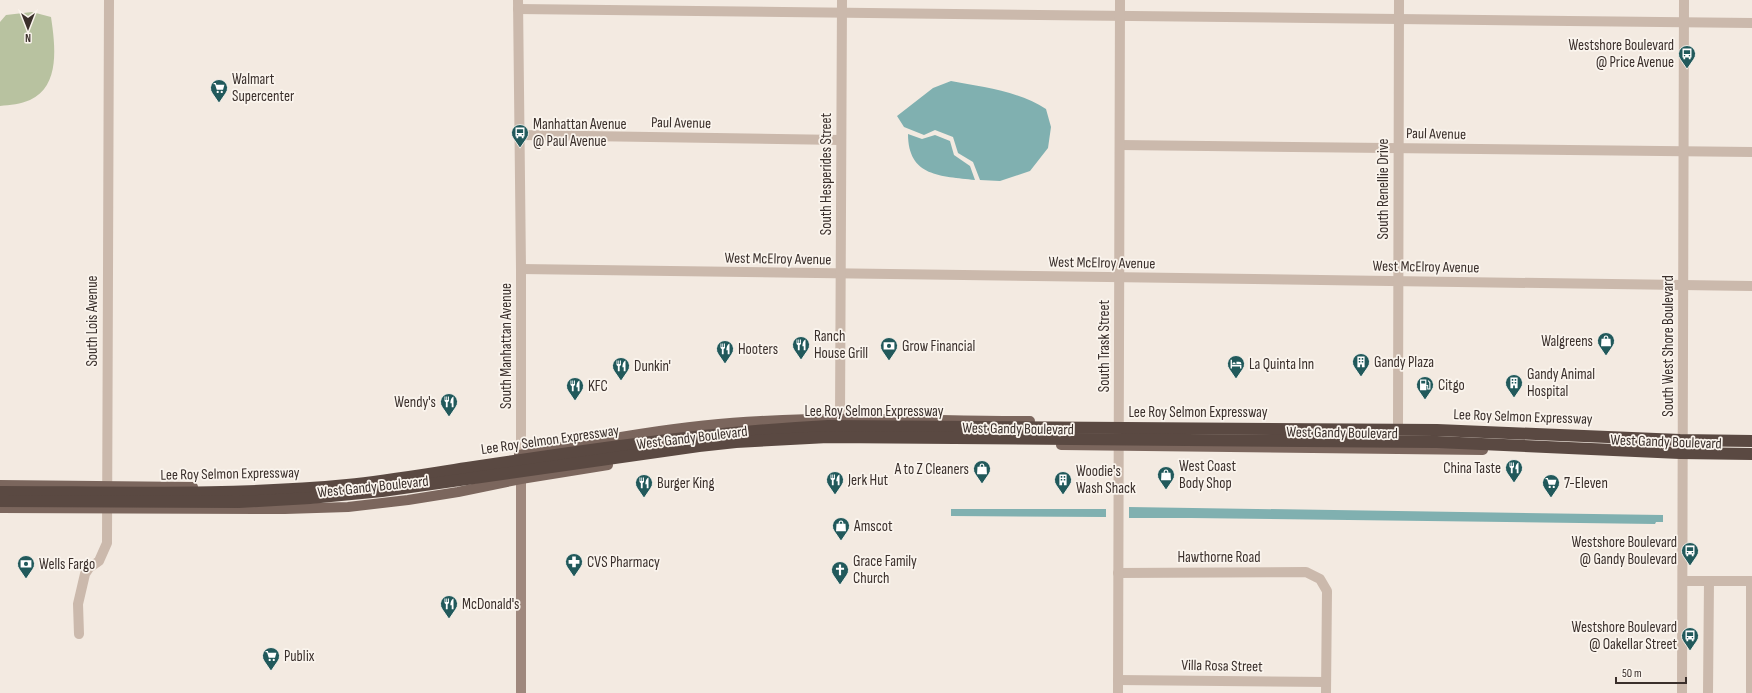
<svg xmlns="http://www.w3.org/2000/svg" width="1752" height="693" font-family="'Sofia Sans Condensed',sans-serif">
<style>
.green{fill:#b8c2a0}
.water{fill:#80b0b0}
.lines{fill:none;stroke-linecap:round;stroke-linejoin:round}
.minor{stroke:#cbb9ac;stroke-width:10}
.tertiary{stroke:#cbb9ac;stroke-width:10}
.secondary{stroke:#9f887d;stroke-width:10}
.primary{stroke:#7b665d;stroke-width:10}
.motorway-bridge{stroke:#5a4942;stroke-width:12}
.labels{text-anchor:middle;dominant-baseline:central;stroke-width:3.5;stroke-linejoin:round;paint-order:stroke}
.poi-label{font-size:15px;fill:#3a2f2b;stroke:#faf4ed;text-anchor:start}
.street-label{font-size:15px;fill:#3a2f2b;stroke:#faf4ed}
</style>
<rect width="100%" height="100%" fill="#f3eae1"/>
<!-- green -->
<path class="green" d="M32,12L51,17C55,44 61,86 30,100C21,104 10,105 0,106V22L6,15Z"/>
<!-- water -->
<g class="water">
<path d="M951,81C982,87 1019,91 1046,109L1051,127L1048,148L1030,171L1000,181L980,180L973,162L958,153L953,137L935,130L924,135L904,127L897,116L933,88Z"/>
<path d="M908,134L922,139L935,135L950,141L954,155L970,166L975,180C941,176 908,177 908,134Z"/>
<path d="M1129,507L1663,515V522H1656L1655,524L1191,518H1129Z"/>
<path d="M951,509H1106V517L951,516Z"/>
</g>
<g class="lines">
<!-- minor -->
<g class="minor">
<path d="M518,9L1752,23"/>
<path d="M520,135L841,140"/>
<path d="M1120,145L1752,152"/>
<path d="M521,269L1752,286"/>
<path d="M840,419L842,0"/>
<path d="M1398,426L1399,0"/>
<path d="M1118,573L1306,572L1320,579L1327,591L1326,693"/>
<path d="M1683,581H1752"/>
<path d="M79,634L78,604L85,574L89,568L99,561L107,543L109,0"/>
<path d="M1118,680L1326,682"/>
<path d="M1118,693L1120,0"/>
<path d="M1708,693L1709,581"/>
<path d="M1751,693V581"/>
</g>
<!-- tertiary -->
<g class="tertiary">
<path d="M518,0L521,269V454"/>
<path d="M1682,693L1684,0"/>
</g>
<!-- secondary -->
<path class="secondary" d="M521,471V693"/>
<!-- primary -->
<g class="primary">
<path d="M1061,445L1483,450"/>
<path d="M519,455C599,440 680,425 761,421C851,416 941,421 1030,421"/>
<path d="M0,485L193,487"/>
<path d="M0,508L285,509L348,507L408,500L458,492L521,479L608,465"/>
</g>
<!-- motorway-bridge -->
<g class="motorway-bridge">
<path d="M0,492C115,492 232,496 347,485C387,481 427,474 467,468C587,450 707,432 828,426L1437,430L1680,440L1752,441"/>
<path d="M0,501L239,502L310,498L382,491L699,446L736,442L828,437L1437,442L1680,453L1752,454"/>
</g>
</g>
<!-- icons -->
<defs>
<symbol id="bus-pin" viewBox="-11 -11 22 30"><path d="M0 17L-7.5 6A9.5 9.5 0 1 1 7.5 6Z" fill="#21595b" stroke="#faf4ed"/><path d="M-5-6H5V4H4V6H2V4H-2V6H-4V4H-5ZM-3.5-4V0h7V-4ZM-3.5 1.2v1.5H-2V1.2ZM2 1.2v1.5H3.5V1.2Z" fill="#fff"/></symbol>
<symbol id="supermarket-pin" viewBox="-11 -11 22 30"><path d="M0 17L-7.5 6A9.5 9.5 0 1 1 7.5 6Z" fill="#21595b" stroke="#faf4ed"/><path d="M-6-5.5h2.5l.6 2H6L4.5 2H-2.5L-4.4-4H-6ZM-1.5 3.2a1.3 1.3 0 1 0 .1 0ZM3 3.2a1.3 1.3 0 1 0 .1 0Z" fill="#fff"/></symbol>
<symbol id="shop-pin" viewBox="-11 -11 22 30"><path d="M0 17L-7.5 6A9.5 9.5 0 1 1 7.5 6Z" fill="#21595b" stroke="#faf4ed"/><path d="M-5-2.5h2.3a2.7 3.5 0 0 1 5.4 0H5L5.5 6h-11ZM-1.5-2.5h3a1.5 2.3 0 0 0-3 0Z" fill="#fff"/></symbol>
<symbol id="restaurant-pin" viewBox="-11 -11 22 30"><path d="M0 17L-7.5 6A9.5 9.5 0 1 1 7.5 6Z" fill="#21595b" stroke="#faf4ed"/><path d="M-5-6h1v4h1v-4h1v4h1v-4h1v5L-1.5 .5V6h-2V.5L-5-1ZM5-6V6H3V1.5H1.5Q1.5-4 5-6Z" fill="#fff"/></symbol>
<symbol id="bank-pin" viewBox="-11 -11 22 30"><path d="M0 17L-7.5 6A9.5 9.5 0 1 1 7.5 6Z" fill="#21595b" stroke="#faf4ed"/><path d="M-6-4H6V4H-6ZM0-2.3a2.3 2.3 0 1 0 0 4.6a2.3 2.3 0 1 0 0-4.6Z" fill="#fff"/></symbol>
<symbol id="building-pin" viewBox="-11 -11 22 30"><path d="M0 17L-7.5 6A9.5 9.5 0 1 1 7.5 6Z" fill="#21595b" stroke="#faf4ed"/><path d="M-4-6H4V6H1V3H-1V6H-4ZM-2.5-4.3h1.7v1.8h-1.7ZM.8-4.3h1.7v1.8H.8ZM-2.5-1h1.7V.8h-1.7ZM.8-1h1.7V.8H.8Z" fill="#fff"/></symbol>
<symbol id="hotel-pin" viewBox="-11 -11 22 30"><path d="M0 17L-7.5 6A9.5 9.5 0 1 1 7.5 6Z" fill="#21595b" stroke="#faf4ed"/><path d="M-6-4.5h1.5V1H6V5H4.5V3h-9V5H-6ZM-4 0a1.8 1.8 0 1 1 3.6 0ZM.5 0V-2.5h3Q6-2.5 6 0Z" fill="#fff"/></symbol>
<symbol id="fuel-pin" viewBox="-11 -11 22 30"><path d="M0 17L-7.5 6A9.5 9.5 0 1 1 7.5 6Z" fill="#21595b" stroke="#faf4ed"/><path d="M-5.5-6h7V0h2V4h1.3V-2.5L3-4.5l.8-.8L6-3V5H2.5V1h-1V6h-7ZM-4.2-4.7v3.2H.2V-4.7Z" fill="#fff"/></symbol>
<symbol id="pharmacy-pin" viewBox="-11 -11 22 30"><path d="M0 17L-7.5 6A9.5 9.5 0 1 1 7.5 6Z" fill="#21595b" stroke="#faf4ed"/><path d="M-2-6h4v4h4v4h-4v4h-4v-4h-4v-4h4Z" fill="#fff"/></symbol>
<symbol id="church-pin" viewBox="-11 -11 22 30"><path d="M0 17L-7.5 6A9.5 9.5 0 1 1 7.5 6Z" fill="#21595b" stroke="#faf4ed"/><path d="M-1.2-6h2.4v3.5h3.3v2.4h-3.3V6h-2.4V-.1h-3.3v-2.4h3.3Z" fill="#fff"/></symbol>
</defs>
<g fill-rule="evenodd">
<use href="#bus-pin" x="1677" y="44" width="20" height="27"/>
<use href="#supermarket-pin" x="209" y="78" width="20" height="27"/>
<use href="#bus-pin" x="510" y="123" width="20" height="27"/>
<use href="#shop-pin" x="1596" y="331" width="20" height="27"/>
<use href="#restaurant-pin" x="791" y="335" width="20" height="27"/>
<use href="#bank-pin" x="879" y="336" width="20" height="27"/>
<use href="#restaurant-pin" x="715" y="339" width="20" height="27"/>
<use href="#building-pin" x="1351" y="352" width="20" height="27"/>
<use href="#hotel-pin" x="1226" y="354" width="20" height="27"/>
<use href="#restaurant-pin" x="611" y="356" width="20" height="27"/>
<use href="#building-pin" x="1504" y="373" width="20" height="27"/>
<use href="#fuel-pin" x="1415" y="375" width="20" height="27"/>
<use href="#restaurant-pin" x="565" y="376" width="20" height="27"/>
<use href="#restaurant-pin" x="439" y="392" width="20" height="27"/>
<use href="#restaurant-pin" x="1504" y="458" width="20" height="27"/>
<use href="#shop-pin" x="972" y="459" width="20" height="27"/>
<use href="#shop-pin" x="1156" y="465" width="20" height="27"/>
<use href="#restaurant-pin" x="825" y="470" width="20" height="27"/>
<use href="#building-pin" x="1053" y="470" width="20" height="27"/>
<use href="#restaurant-pin" x="634" y="473" width="20" height="27"/>
<use href="#supermarket-pin" x="1541" y="473" width="20" height="27"/>
<use href="#shop-pin" x="831" y="516" width="20" height="27"/>
<use href="#bus-pin" x="1680" y="541" width="20" height="27"/>
<use href="#pharmacy-pin" x="564" y="552" width="20" height="27"/>
<use href="#bank-pin" x="16" y="554" width="20" height="27"/>
<use href="#church-pin" x="830" y="560" width="20" height="27"/>
<use href="#restaurant-pin" x="439" y="594" width="20" height="27"/>
<use href="#bus-pin" x="1680" y="626" width="20" height="27"/>
<use href="#supermarket-pin" x="261" y="646" width="20" height="27"/>
</g>
<g class="labels">
<!-- poi labels -->
<g class="poi-label">
<text x="1674" y="45" text-anchor="end">Westshore Boulevard<tspan x="1674" dy="17">@ Price Avenue</tspan></text>
<text x="232" y="79">Walmart<tspan x="232" dy="17">Supercenter</tspan></text>
<text x="533" y="124">Manhattan Avenue<tspan x="533" dy="17">@ Paul Avenue</tspan></text>
<text x="814" y="336">Ranch<tspan x="814" dy="17">House Grill</tspan></text>
<text x="1593" y="341" text-anchor="end">Walgreens</text>
<text x="902" y="346">Grow Financial</text>
<text x="738" y="349">Hooters</text>
<text x="1374" y="362">Gandy Plaza</text>
<text x="1249" y="364">La Quinta Inn</text>
<text x="634" y="366">Dunkin'</text>
<text x="1527" y="374">Gandy Animal<tspan x="1527" dy="17">Hospital</tspan></text>
<text x="1438" y="385">Citgo</text>
<text x="588" y="386">KFC</text>
<text x="436" y="402" text-anchor="end">Wendy's</text>
<text x="1179" y="466">West Coast<tspan x="1179" dy="17">Body Shop</tspan></text>
<text x="1501" y="468" text-anchor="end">China Taste</text>
<text x="969" y="469" text-anchor="end">A to Z Cleaners</text>
<text x="1076" y="471">Woodie's<tspan x="1076" dy="17">Wash Shack</tspan></text>
<text x="848" y="480">Jerk Hut</text>
<text x="657" y="483">Burger King</text>
<text x="1564" y="483">7-Eleven</text>
<text x="854" y="526">Amscot</text>
<text x="1677" y="542" text-anchor="end">Westshore Boulevard<tspan x="1677" dy="17">@ Gandy Boulevard</tspan></text>
<text x="853" y="561">Grace Family<tspan x="853" dy="17">Church</tspan></text>
<text x="587" y="562">CVS Pharmacy</text>
<text x="39" y="564">Wells Fargo</text>
<text x="462" y="604">McDonald's</text>
<text x="1677" y="627" text-anchor="end">Westshore Boulevard<tspan x="1677" dy="17">@ Oakellar Street</tspan></text>
<text x="284" y="656">Publix</text>
</g>
<!-- street labels -->
<g class="street-label">
<text transform="translate(681 123) rotate(1)">Paul Avenue</text>
<text transform="translate(1436 134) rotate(1)">Paul Avenue</text>
<text transform="translate(826 174) rotate(-90)">South Hesperides Street</text>
<text transform="translate(1383 189) rotate(-90)">South Renellie Drive</text>
<text transform="translate(778 259) rotate(1)">West McElroy Avenue</text>
<text transform="translate(1102 263) rotate(1)">West McElroy Avenue</text>
<text transform="translate(1426 267) rotate(1)">West McElroy Avenue</text>
<text transform="translate(92 321) rotate(-90)">South Lois Avenue</text>
<text transform="translate(506 346) rotate(-90)">South Manhattan Avenue</text>
<text transform="translate(1104 346) rotate(-90)">South Trask Street</text>
<text transform="translate(1668 346) rotate(-90)">South West Shore Boulevard</text>
<text x="874" y="411">Lee Roy Selmon Expressway</text>
<text x="1198" y="412">Lee Roy Selmon Expressway</text>
<text transform="translate(1523 417) rotate(2)">Lee Roy Selmon Expressway</text>
<text transform="translate(1018 429) rotate(1)">West Gandy Boulevard</text>
<text transform="translate(1342 433) rotate(1)">West Gandy Boulevard</text>
<text transform="translate(692 438) rotate(-7)">West Gandy Boulevard</text>
<text transform="translate(550 440) rotate(-8)">Lee Roy Selmon Expressway</text>
<text transform="translate(1666 442) rotate(2)">West Gandy Boulevard</text>
<text transform="translate(230 474) rotate(-1)">Lee Roy Selmon Expressway</text>
<text transform="translate(373 487) rotate(-6)">West Gandy Boulevard</text>
<text x="1219" y="557">Hawthorne Road</text>
<text transform="translate(1222 666) rotate(1)">Villa Rosa Street</text>
</g>
</g>
<!-- north arrow -->
<g transform="translate(28 28) rotate(180)" stroke="#faf4ed" stroke-width="3" paint-order="stroke">
<path d="M0-3L7 15L0 10L-7 15Z" fill="#3a2f2b"/>
<text y="-6" font-size="11" font-weight="bold" text-anchor="middle" fill="#3a2f2b">N</text>
</g>
<!-- scale -->
<path d="M1616 677v6h70v-6" fill="none" stroke="#3a2f2b" stroke-width="2"/>
<text x="1622" y="677" font-size="12" fill="#3a2f2b" stroke="#faf4ed" stroke-width="3" paint-order="stroke">50 m</text>
</svg>
